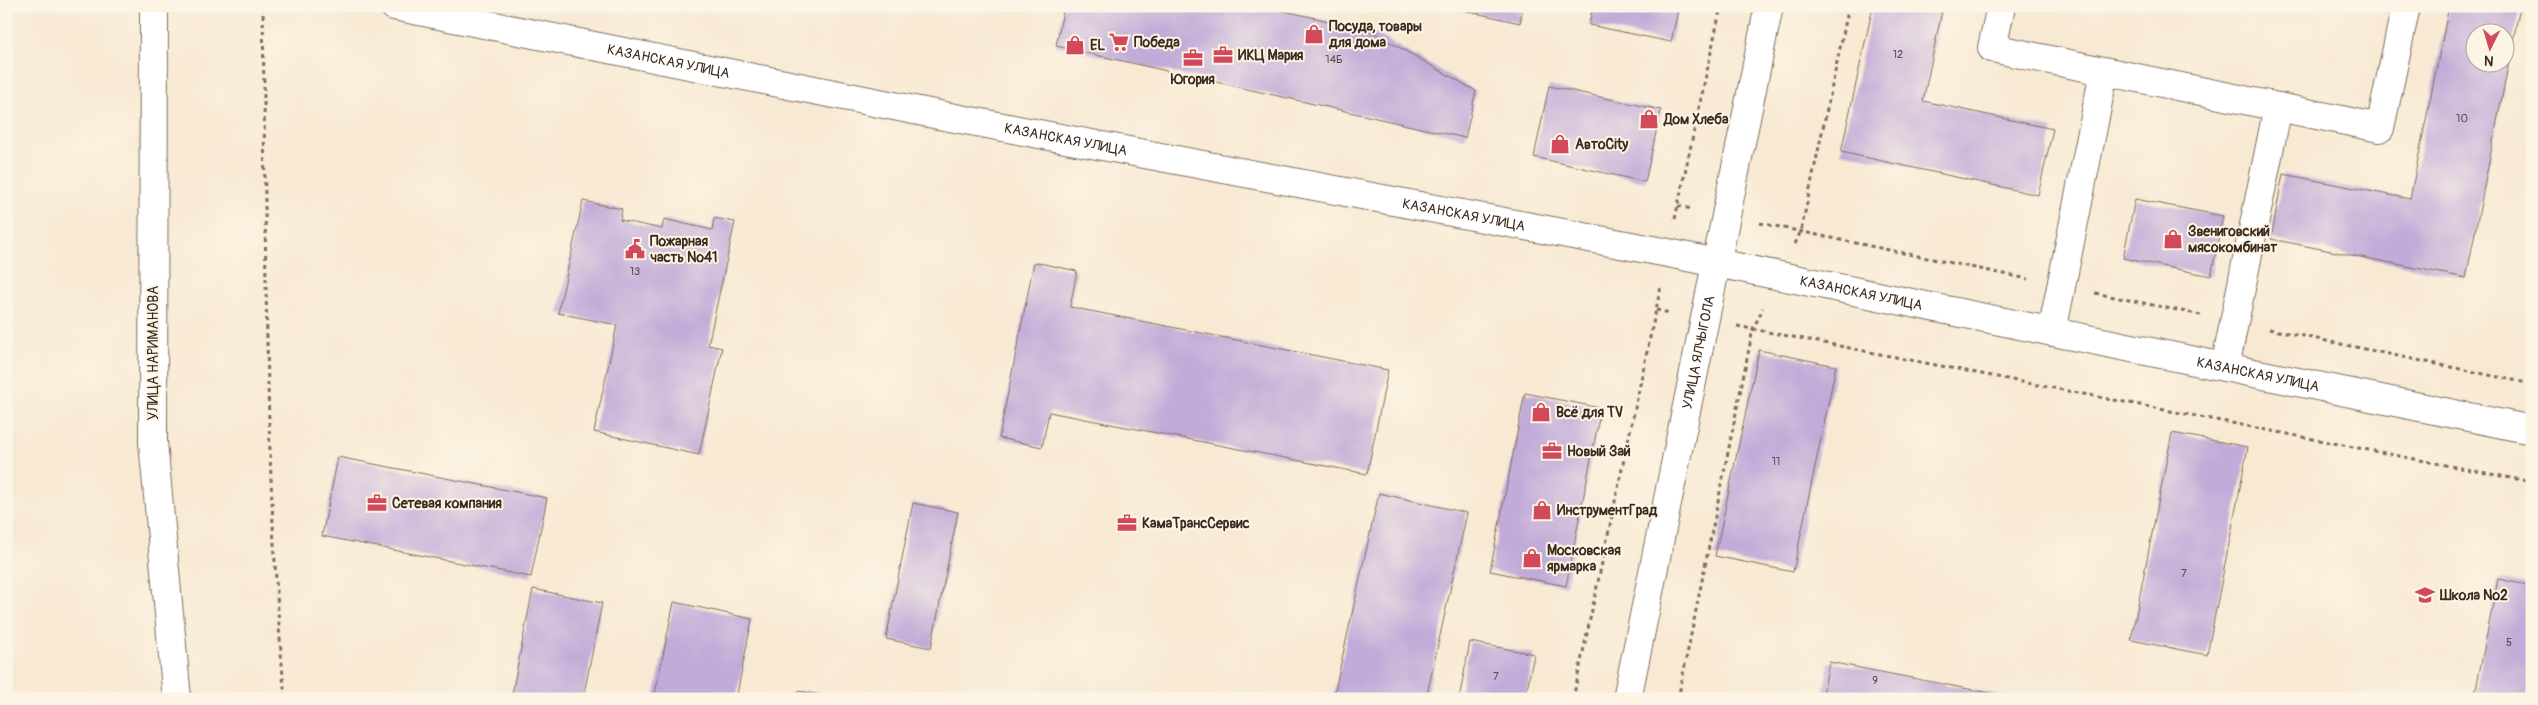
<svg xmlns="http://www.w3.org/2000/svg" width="2538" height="705" font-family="Pangolin,sans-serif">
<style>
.building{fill:#c1abd8;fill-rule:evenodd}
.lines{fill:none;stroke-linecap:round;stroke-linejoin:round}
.minor-casing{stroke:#7d6d5d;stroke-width:30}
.major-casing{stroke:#7d6d5d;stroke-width:30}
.path{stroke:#7d6d5d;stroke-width:3;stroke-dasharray:4 4;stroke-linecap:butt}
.minor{stroke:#fff;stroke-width:28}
.major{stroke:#fff;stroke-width:28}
.labels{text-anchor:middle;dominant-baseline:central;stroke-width:4;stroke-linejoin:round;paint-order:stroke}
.number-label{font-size:11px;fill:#5c4a4c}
.poi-label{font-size:14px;font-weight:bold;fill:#3b2a1e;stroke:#fcf5e5;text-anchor:start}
.street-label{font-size:14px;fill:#3b2a1e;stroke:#fcf5e5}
</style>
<rect width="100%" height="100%" fill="#fcf5e5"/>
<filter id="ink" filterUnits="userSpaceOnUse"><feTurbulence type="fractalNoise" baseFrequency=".02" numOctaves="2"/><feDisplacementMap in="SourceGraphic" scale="10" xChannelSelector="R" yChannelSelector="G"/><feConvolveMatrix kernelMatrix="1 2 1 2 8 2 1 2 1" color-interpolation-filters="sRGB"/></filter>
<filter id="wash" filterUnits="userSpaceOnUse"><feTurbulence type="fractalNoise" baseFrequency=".0096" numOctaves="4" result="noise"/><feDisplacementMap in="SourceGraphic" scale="20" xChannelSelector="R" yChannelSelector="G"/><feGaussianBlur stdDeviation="1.12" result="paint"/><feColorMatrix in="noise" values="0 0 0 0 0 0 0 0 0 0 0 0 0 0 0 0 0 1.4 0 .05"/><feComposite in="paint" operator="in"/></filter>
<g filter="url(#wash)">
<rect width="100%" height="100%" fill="#f8e9d3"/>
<g id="blocks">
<!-- building -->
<g class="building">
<path d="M1064,6H1262L1369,30L1476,91L1465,138L1056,46Z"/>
<path d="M1444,6H1523L1520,23Z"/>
<path d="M1593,6H1679L1671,42L1589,25Z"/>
<path d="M1873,6H1943L1923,101L2053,129L2038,195L1841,152Z"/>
<path d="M2449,6H2520L2466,278L2271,239L2283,174L2410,199ZM2476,32H2506V62H2476Z"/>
<path d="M1549,86L1661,110L1645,182L1534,157Z"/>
<path d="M2135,199L2223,216L2211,276L2123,258Z"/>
<path d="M583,201L622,209L620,220L662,229L664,219L712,230L714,218L735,222L708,345L722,348L699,455L594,432L617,325L558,313Z"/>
<path d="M1034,262L1077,271L1070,307L1388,370L1367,474L1049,412L1042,447L999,438Z"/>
<path d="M1759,350L1836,366L1793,572L1715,556Z"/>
<path d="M1525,393L1601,408L1566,586L1490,571Z"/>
<path d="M2172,433L2248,447L2207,655L2131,640Z"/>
<path d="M338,457L547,498L531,577L322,536Z"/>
<path d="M1379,493L1467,513L1426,699H1333Z"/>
<path d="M913,503L958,512L931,648L886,639Z"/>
<path d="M2498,579L2532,586V699H2474Z"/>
<path d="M533,589L602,603L583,699H511Z"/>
<path d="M674,602L752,619L736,699H654Z"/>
<path d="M1470,642L1534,654L1525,699H1459Z"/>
<path d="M1829,662L2015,698V699H1822Z"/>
<path d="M798,691L839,698V699H797Z"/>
</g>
</g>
</g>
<g filter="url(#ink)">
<use href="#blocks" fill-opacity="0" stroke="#7d6d5d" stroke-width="1"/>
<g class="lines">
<defs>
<g id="minor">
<path id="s1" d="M394,6L939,115L1668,253L2532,430"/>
<path d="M2001,6L1992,48L2380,128L2406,6"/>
<path d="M2052,332L2104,72"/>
<path d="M2225,367L2278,107"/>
<path id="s2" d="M1627,699L1769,6"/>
</g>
<path id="major" d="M154,6L153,442L177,699"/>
</defs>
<!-- minor casing -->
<use href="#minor" class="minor-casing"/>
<!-- major casing -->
<use href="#major" class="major-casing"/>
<!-- path -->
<g class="path">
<path d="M263,6C266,237 264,469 285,699"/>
<path d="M1678,206L1692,209"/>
<path d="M1675,219L1721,6"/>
<path d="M1760,223L2028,279"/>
<path d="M1795,244L1801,231L1849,6"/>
<path d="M2095,293L2201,315"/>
<path d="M1656,310L1670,313"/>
<path d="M1737,326L2532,482"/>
<path d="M2269,329L2532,384"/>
<path d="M1573,699L1661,286"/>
<path d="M1678,699L1753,329L1763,308"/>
</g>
<!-- minor -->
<use href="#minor" class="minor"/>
<!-- major -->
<use href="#major" class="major"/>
</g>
</g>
<!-- icons -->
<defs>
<symbol id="shop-bare" viewBox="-9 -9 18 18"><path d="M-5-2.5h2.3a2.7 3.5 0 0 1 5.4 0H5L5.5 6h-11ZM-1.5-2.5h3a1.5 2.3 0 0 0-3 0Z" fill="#d1495b" stroke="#fcf5e5" stroke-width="2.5" paint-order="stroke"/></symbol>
<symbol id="supermarket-bare" viewBox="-9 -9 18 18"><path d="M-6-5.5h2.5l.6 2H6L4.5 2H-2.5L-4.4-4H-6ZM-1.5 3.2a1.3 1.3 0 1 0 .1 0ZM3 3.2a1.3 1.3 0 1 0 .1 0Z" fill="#d1495b" stroke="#fcf5e5" stroke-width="2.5" paint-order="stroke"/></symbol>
<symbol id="office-bare" viewBox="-9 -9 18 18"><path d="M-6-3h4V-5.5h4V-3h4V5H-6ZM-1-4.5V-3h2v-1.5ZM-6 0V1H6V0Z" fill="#d1495b" stroke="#fcf5e5" stroke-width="2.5" paint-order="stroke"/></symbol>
<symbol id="civic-bare" viewBox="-9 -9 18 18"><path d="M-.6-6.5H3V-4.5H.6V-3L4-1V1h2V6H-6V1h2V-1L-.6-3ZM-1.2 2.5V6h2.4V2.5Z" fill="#d1495b" stroke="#fcf5e5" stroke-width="2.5" paint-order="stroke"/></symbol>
<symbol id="school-bare" viewBox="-9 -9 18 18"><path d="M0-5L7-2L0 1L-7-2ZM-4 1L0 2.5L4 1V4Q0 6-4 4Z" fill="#d1495b" stroke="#fcf5e5" stroke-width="2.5" paint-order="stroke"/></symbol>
</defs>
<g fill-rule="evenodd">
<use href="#shop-bare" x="1300" y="20" width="28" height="28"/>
<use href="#supermarket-bare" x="1105" y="28" width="28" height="28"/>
<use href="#shop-bare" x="1061" y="31" width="28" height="28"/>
<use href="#office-bare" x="1209" y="41" width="28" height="28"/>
<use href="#office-bare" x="1179" y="44" width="28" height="28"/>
<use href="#shop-bare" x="1635" y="105" width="28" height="28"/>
<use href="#shop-bare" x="1546" y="130" width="28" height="28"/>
<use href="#shop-bare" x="2159" y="225" width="28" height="28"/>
<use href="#civic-bare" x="621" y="235" width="28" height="28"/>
<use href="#shop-bare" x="1527" y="398" width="28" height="28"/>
<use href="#office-bare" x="1538" y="437" width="28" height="28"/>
<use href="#office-bare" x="363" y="489" width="28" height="28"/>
<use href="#shop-bare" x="1528" y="496" width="28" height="28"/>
<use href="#office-bare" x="1113" y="509" width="28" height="28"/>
<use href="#shop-bare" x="1518" y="544" width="28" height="28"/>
<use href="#school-bare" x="2411" y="581" width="28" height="28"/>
</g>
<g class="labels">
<!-- number labels -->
<g class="number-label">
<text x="1898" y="54">12</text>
<text x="1334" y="59">14Б</text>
<text x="2462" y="118">10</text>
<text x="635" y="271">13</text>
<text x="1776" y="461">11</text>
<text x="2184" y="573">7</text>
<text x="2509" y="642">5</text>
<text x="1496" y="676">7</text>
<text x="1875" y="680">9</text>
</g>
<!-- poi labels -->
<g class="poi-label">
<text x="1329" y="26">Посуда, товары<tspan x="1329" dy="16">для дома</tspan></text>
<text x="1134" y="42">Победа</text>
<text x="1090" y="45">EL</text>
<text x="1238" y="55">ИКЦ Мария</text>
<text x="1193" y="79" text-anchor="middle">Югория</text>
<text x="1664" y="119">Дом Хлеба</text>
<text x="1575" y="144">АвтоCity</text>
<text x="2188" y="231">Звениговский<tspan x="2188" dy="16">мясокомбинат</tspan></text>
<text x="650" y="241">Пожарная<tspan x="650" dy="16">часть №41</tspan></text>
<text x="1556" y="412">Всё для TV</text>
<text x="1567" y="451">Новый Зай</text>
<text x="392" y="503">Сетевая компания</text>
<text x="1557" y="510">ИнструментГрад</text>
<text x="1142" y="523">КамаТрансСервис</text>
<text x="1547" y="550">Московская<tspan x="1547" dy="16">ярмарка</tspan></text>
<text x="2440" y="595">Школа №2</text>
</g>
<!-- street labels -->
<g class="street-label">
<text stroke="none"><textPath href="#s1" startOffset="280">КАЗАНСКАЯ УЛИЦА</textPath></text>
<text stroke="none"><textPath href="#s1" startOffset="685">КАЗАНСКАЯ УЛИЦА</textPath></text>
<text stroke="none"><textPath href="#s1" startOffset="1090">КАЗАНСКАЯ УЛИЦА</textPath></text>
<text stroke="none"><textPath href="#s1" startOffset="1495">КАЗАНСКАЯ УЛИЦА</textPath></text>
<text stroke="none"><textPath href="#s2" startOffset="354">УЛИЦА ЯЛЧЫГОЛА</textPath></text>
<text transform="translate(153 353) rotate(-90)">УЛИЦА НАРИМАНОВА</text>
<text stroke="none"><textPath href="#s1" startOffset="1900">КАЗАНСКАЯ УЛИЦА</textPath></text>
</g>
</g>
<!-- margin -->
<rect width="2538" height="705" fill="none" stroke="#fcf5e5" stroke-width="25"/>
<!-- north arrow -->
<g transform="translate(2490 48) rotate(185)"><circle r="24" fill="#fcf5e5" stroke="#afa495"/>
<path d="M0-4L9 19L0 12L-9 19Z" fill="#d1495b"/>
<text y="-8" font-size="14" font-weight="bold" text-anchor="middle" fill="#3b2a1e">N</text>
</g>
</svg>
